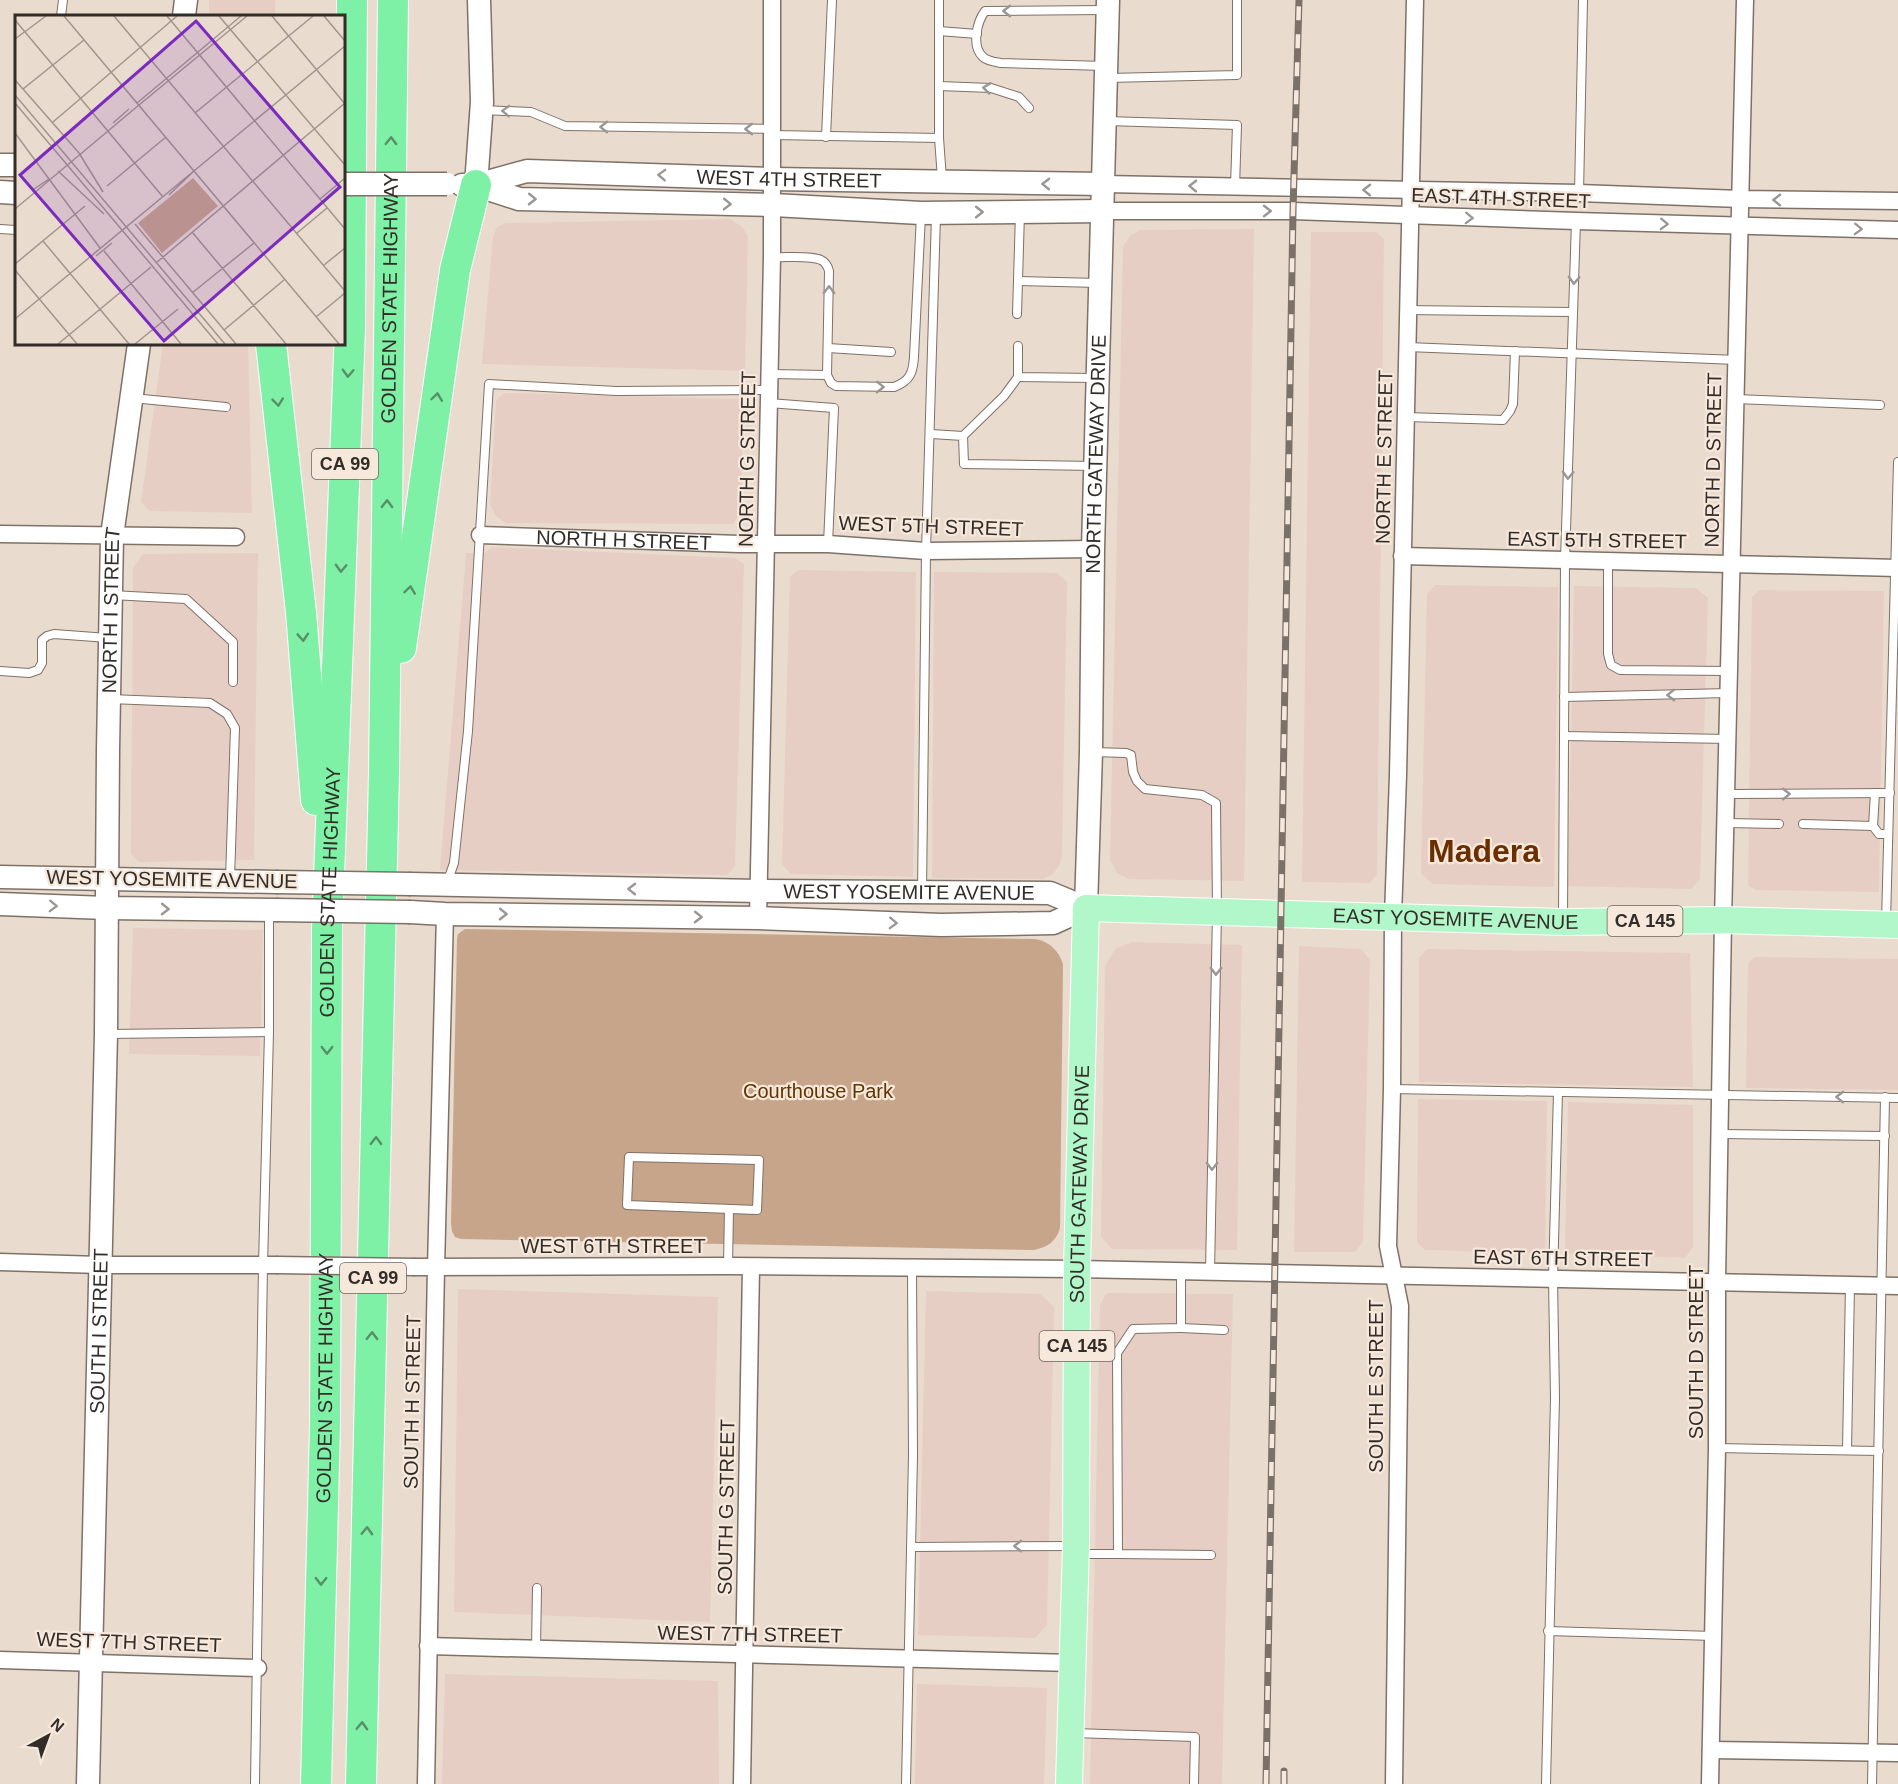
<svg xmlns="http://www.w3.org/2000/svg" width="1898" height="1784" font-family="Arial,sans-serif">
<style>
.commercial{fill:#e7cec5}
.green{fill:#c6a58a}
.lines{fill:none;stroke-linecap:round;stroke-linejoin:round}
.lane-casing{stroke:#7f7167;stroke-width:10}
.street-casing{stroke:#7f7167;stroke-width:19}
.secondary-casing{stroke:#7f7167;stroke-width:25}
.primary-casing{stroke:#fff;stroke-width:28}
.highway-casing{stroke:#fff;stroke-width:32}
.lane{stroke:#fff;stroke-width:8}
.street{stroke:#fff;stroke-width:16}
.secondary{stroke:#fff;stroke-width:22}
.primary{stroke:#b2f7ca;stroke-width:26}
.highway{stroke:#7ef1a6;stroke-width:30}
.rail-casing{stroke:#7a7169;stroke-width:7}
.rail{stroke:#f7e8dc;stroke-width:4.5;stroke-dasharray:14;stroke-linecap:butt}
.street-bridge-casing{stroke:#7f7167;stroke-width:19;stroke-linecap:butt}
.secondary-bridge-casing{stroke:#7f7167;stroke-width:25;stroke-linecap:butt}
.street-bridge{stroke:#fff;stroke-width:16}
.secondary-bridge{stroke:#fff;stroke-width:22}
.oneway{stroke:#999694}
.oneway2{stroke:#588f68}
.labels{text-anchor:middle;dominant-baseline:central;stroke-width:4.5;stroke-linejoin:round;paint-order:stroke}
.shield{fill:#f7e8dc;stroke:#6e655f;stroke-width:1.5}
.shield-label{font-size:18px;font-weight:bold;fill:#332d29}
.street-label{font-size:20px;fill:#332d29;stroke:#f7e8dc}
.park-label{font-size:20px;fill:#613400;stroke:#f7e8dc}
.town-label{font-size:32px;font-weight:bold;fill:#6a2e00;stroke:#f7e8dc}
.inset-road{fill:none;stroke:#a1958d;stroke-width:1.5}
.view{fill:#7b2cbf;fill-opacity:0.15;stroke:#7b2cbf;stroke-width:3}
.inset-edge{fill:none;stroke:#332d29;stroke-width:3}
</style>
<rect width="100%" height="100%" fill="#eadbcf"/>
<!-- commercial -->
<g class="commercial">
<rect x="209" y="0" width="66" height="16"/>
<path d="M730,219L742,227L748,236L745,371L482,364L493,237L497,227L506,223Z"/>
<path d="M1254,229L1244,881L1129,879L1117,873L1110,860L1123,246L1131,235L1140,230Z"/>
<path d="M1311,232H1376L1384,239L1377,874L1370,883L1302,882Z"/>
<path d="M163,344H248L252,513L150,511L141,502Z"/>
<path d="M504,393L743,399L741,512L733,524L506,523L496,516L490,505L496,400Z"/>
<path d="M492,547L735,558L744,564L735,866L727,875L440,870L466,553H485Z"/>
<path d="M258,553L254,860L139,862L131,854L133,568L143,554Z"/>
<path d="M798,570L916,572L913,877L791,874L782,864L790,577Z"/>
<path d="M934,572L1057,573L1067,582L1062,856L1059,866L1053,874L1043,879L932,878Z"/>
<path d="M1435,585L1558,587L1554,887L1433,884L1421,874L1427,594Z"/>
<path d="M1574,586L1696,588L1708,598L1700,879L1691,889L1568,886Z"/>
<path d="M1760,590L1884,591L1879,892L1756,890L1748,886L1752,597Z"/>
<path d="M133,928L263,930L260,1056L129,1054Z"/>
<path d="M1132,942L1242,945L1237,1250L1112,1249L1101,1237L1105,966L1116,948Z"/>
<path d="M1299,946L1361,949L1370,960L1363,1242L1355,1252H1294Z"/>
<path d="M1427,949L1690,953L1693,1087L1419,1082V958Z"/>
<path d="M1754,957L1898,959V1090L1746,1088L1748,964Z"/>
<path d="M1418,1099L1547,1101L1545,1253L1425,1250L1417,1242Z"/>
<path d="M1568,1102L1693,1105V1247L1685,1258L1565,1253Z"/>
<path d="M458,1289L718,1297L710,1622L454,1612Z"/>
<path d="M926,1291L1040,1294L1054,1307L1047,1625L1035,1638L918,1635Z"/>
<path d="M1109,1293L1233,1294L1222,1784H1090L1100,1305L1105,1295Z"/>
<path d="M445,1674L718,1681L719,1784H442Z"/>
<path d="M917,1684L1047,1688L1044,1784H915Z"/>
</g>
<!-- green -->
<path class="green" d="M465,929L1035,939C1050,942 1058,950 1063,964L1060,1228C1056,1242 1047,1247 1034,1250L461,1239L455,1237L452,1231L451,1223L457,939L458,934Z"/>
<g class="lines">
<defs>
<g id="lane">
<path d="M939,0V138L942,179"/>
<path d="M61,16L63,0"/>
<path d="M939,31L977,34"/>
<path d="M1105,66L1001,63C995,62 987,61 983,57C971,46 977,22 985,11L1107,10"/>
<path d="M1108,78L1237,75V0"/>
<path d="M939,86L991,88L1019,97L1029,108"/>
<path d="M482,110L531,112L565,126L773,129"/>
<path d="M1106,121L1237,125L1235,187"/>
<path d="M773,135L939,138"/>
<path d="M826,137L832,0"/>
<path d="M1579,193L1583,0"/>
<path d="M0,229L16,230"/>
<path d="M1018,281L1099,283"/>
<path d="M1408,310L1573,312"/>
<path d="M1017,314L1020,213"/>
<path d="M1018,346V377L1095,378"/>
<path d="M1407,347L1737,360"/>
<path d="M828,348L891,352"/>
<path d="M770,374L827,375L829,271C828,267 825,262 821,260C810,255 785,258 772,257"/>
<path d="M827,375L831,383L836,386L894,387C910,381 913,373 914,357L921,215"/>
<path d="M132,398L226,407"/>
<path d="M1735,399L1880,405"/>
<path d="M769,403L834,408L828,544"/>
<path d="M1406,417L1503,420L1510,411L1513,404L1515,351"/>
<path d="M931,434L963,436L964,464L1095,466"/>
<path d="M963,436L1004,396L1018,377"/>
<path d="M1608,561V654L1611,665L1620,670L1729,671"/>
<path d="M112,595L186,599L233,642V682"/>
<path d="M0,671L29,673L38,670L42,663V640L47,636L54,634L108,638"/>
<path d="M1564,697L1729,693"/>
<path d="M110,699L210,703L227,714L235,728L230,879"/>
<path d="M1564,736L1728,739"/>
<path d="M1093,752L1126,753L1131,755L1133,772L1137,781L1145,789L1202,795L1216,803L1217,912L1210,1272"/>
<path d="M1875,793L1873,826L1879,834H1888"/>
<path d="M1727,794L1890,793"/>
<path d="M1727,823L1779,824"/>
<path d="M1803,824L1873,826"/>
<path d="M447,883L454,863L468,731L489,384L616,391L769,390"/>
<path d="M922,892L926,551L936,215"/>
<path d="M1563,920L1565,561L1576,221"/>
<path d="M1886,922L1898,462"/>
<path d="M106,1034L269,1032"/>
<path d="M1392,1089L1898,1098"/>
<path d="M1721,1134L1885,1136"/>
<path d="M629,1157L759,1160L757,1210L627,1205Z"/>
<path d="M728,1266L729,1209"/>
<path d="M1181,1272V1328L1133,1329L1117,1353L1118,1554L1211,1555"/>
<path d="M1181,1328L1224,1330"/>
<path d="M1717,1448L1879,1451"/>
<path d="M1847,1450L1850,1285"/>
<path d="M912,1547L1073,1546"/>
<path d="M1079,1554H1118"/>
<path d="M1548,1631L1713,1636"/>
<path d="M536,1649L537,1588"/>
<path d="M1074,1733L1195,1737L1194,1784"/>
<path d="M255,1784L263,1265L269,1032V910"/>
<path d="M906,1784L913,1456L912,1268"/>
<path d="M1546,1784L1555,1398L1553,1279L1558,1092"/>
<path d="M1872,1784L1885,1097"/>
</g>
<g id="street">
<path d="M1104,184L1579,193L1740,199L1898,201"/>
<path d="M1103,211H1293L1576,221L1898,230"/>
<path d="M0,534L236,537"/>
<path id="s1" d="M480,535L739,544H828L926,551L1093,549"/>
<path d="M1402,556L1898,568"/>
<path d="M758,918L772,257V0"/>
<path d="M0,1262L100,1265H276"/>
<path d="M415,1267L728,1266L1077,1269L1898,1286"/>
<path d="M428,1646L1072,1663"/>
<path d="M0,1660L258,1668"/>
<path d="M1711,1750L1898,1753"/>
<path d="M426,1784L436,1268L445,914"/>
<path d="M742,1784L751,1267"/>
<path d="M1394,1784L1400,1306L1388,1246L1392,1089L1393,916L1398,775L1415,0"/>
<path d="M1710,1784L1717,1448V1282L1723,920L1745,0"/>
</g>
<g id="secondary">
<path d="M184,16L186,0"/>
<path d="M0,165H16"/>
<path d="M462,185H476L519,199L773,205L921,213L1103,211"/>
<path id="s2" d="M476,185L527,171L772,179L1104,184"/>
<path d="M476,185L482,102L479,0"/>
<path d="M0,192L16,193"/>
<path d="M0,877L276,882"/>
<path id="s3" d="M411,884L759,891L1050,893L1086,908"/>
<path d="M0,904L106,908L276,910"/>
<path id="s4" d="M1086,908L1091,752L1093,549L1108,0"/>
<path d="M410,912L445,914L758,918L941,925L1053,923L1086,908"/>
<path id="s5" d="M88,1784L106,1034L108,750L112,536L139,344"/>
</g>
<g id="primary">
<path id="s6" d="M1069,1784L1076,1546L1077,1269L1086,908L1563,922L1723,920L1898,925"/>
</g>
<g id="highway">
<path d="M271,344L301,612L316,800"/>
<path d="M401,648L455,270L476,185"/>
<path id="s7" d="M316,1784L325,1425L327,929L350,329L352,0"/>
<path id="s8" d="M361,1784L384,773L393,0"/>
</g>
</defs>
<!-- lane casing -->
<use href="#lane" class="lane-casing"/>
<!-- street casing -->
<use href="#street" class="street-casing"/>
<!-- secondary casing -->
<use href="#secondary" class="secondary-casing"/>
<!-- primary casing -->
<use href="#primary" class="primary-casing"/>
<!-- highway casing -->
<use href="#highway" class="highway-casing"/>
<!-- lane -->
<use href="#lane" class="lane"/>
<!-- street -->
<use href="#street" class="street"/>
<!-- secondary -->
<use href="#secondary" class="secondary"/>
<!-- primary -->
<use href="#primary" class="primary"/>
<!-- highway -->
<use href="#highway" class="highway"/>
<defs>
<g id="rail">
<path d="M1266,1784L1293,211L1299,0"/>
<path d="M1284,1784V1771"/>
</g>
</defs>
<!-- rail casing -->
<use href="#rail" class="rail-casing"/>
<!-- rail -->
<use href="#rail" class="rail"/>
<defs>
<path id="street-bridge" d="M276,1265L415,1267"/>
<g id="secondary-bridge">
<path d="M344,184H447"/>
<path d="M276,882L411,884"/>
<path d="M276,910L410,912"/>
</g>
</defs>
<!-- street-bridge casing -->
<use href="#street-bridge" class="street-bridge-casing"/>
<!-- secondary-bridge casing -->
<use href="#secondary-bridge" class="secondary-bridge-casing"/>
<!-- street-bridge -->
<use href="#street-bridge" class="street-bridge"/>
<!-- secondary-bridge -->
<use href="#secondary-bridge" class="secondary-bridge"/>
</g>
<!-- one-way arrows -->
<defs><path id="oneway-chevron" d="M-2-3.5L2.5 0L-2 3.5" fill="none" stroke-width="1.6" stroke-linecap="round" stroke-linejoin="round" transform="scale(1.5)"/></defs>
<g class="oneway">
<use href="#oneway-chevron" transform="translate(1007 11) rotate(180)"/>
<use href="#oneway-chevron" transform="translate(987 88) rotate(-173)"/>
<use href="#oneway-chevron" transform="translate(506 111) rotate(-178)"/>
<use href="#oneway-chevron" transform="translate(604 127) rotate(-179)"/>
<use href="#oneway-chevron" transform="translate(749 129) rotate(-180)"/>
<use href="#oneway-chevron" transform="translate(662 175) rotate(-178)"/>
<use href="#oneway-chevron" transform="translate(1046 184) rotate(-179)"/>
<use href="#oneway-chevron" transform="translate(1193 186) rotate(-179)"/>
<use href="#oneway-chevron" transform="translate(1367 190) rotate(-179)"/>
<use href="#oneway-chevron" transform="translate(532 199) rotate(1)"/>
<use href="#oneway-chevron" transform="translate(1777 200) rotate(-179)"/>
<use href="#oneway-chevron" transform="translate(727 204) rotate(1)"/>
<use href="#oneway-chevron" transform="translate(1267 211)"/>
<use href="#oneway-chevron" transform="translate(979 212)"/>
<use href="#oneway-chevron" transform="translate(1469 218) rotate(2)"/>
<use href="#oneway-chevron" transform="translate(1664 224) rotate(2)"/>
<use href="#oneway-chevron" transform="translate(1858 229) rotate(2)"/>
<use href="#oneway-chevron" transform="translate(1574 280) rotate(92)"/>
<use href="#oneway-chevron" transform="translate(829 290) rotate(-89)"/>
<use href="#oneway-chevron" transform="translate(880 387) rotate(1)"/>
<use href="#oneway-chevron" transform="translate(1568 475) rotate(92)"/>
<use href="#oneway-chevron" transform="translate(1671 695) rotate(179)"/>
<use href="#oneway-chevron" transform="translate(1786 794) rotate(-1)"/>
<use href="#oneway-chevron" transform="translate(632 889) rotate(-179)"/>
<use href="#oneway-chevron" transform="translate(53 906) rotate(2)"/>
<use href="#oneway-chevron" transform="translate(165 909) rotate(1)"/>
<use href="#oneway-chevron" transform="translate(503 914) rotate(1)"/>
<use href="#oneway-chevron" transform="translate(698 917) rotate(1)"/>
<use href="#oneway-chevron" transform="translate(893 923) rotate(2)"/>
<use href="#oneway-chevron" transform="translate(1216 971) rotate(91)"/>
<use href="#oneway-chevron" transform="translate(1840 1097) rotate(-179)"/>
<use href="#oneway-chevron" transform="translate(1212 1166) rotate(91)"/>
<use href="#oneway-chevron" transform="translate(1018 1546) rotate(180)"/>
</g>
<g class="oneway2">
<use href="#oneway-chevron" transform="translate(391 141) rotate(-89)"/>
<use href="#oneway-chevron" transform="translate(348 373) rotate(92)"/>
<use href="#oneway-chevron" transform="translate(437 397) rotate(-82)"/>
<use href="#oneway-chevron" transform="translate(278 402) rotate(84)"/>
<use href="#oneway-chevron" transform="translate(387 504) rotate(-89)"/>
<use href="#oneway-chevron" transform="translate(341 568) rotate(92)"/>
<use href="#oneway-chevron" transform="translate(410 590) rotate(-82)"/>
<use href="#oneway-chevron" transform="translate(303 637) rotate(86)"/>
<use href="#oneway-chevron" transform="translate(327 1050) rotate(90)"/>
<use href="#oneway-chevron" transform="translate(376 1141) rotate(-89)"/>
<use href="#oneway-chevron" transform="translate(372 1336) rotate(-89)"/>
<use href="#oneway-chevron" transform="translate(367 1531) rotate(-88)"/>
<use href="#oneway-chevron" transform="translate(321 1581) rotate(91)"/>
<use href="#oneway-chevron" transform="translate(362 1726) rotate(-88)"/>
</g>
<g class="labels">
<!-- shield labels -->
<g class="shield">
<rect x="312" y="449" width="66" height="30" rx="4.5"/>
<rect x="1607.5" y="906" width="75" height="30" rx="4.5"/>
<rect x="340" y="1263" width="66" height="30" rx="4.5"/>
<rect x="1039.5" y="1331" width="75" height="30" rx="4.5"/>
</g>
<g class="shield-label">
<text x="345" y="464">CA 99</text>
<text x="1645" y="921">CA 145</text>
<text x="373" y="1278">CA 99</text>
<text x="1077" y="1346">CA 145</text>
</g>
<!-- street labels -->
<g class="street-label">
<text stroke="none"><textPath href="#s2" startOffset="315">WEST 4TH STREET</textPath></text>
<text transform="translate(1501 198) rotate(2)">EAST 4TH STREET</text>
<text stroke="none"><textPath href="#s8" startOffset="1486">GOLDEN STATE HIGHWAY</textPath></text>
<text stroke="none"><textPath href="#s4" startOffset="454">NORTH GATEWAY DRIVE</textPath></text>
<text transform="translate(1384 457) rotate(-89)">NORTH E STREET</text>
<text transform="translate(747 459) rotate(-89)">NORTH G STREET</text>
<text transform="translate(1713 460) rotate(-89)">NORTH D STREET</text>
<text transform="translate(931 526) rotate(2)">WEST 5TH STREET</text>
<text stroke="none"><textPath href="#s1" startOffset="144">NORTH H STREET</textPath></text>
<text transform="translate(1597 540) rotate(1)">EAST 5TH STREET</text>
<text stroke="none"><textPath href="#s5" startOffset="1174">NORTH I STREET</textPath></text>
<text transform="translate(172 879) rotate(1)">WEST YOSEMITE AVENUE</text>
<text stroke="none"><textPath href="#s7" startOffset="892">GOLDEN STATE HIGHWAY</textPath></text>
<text stroke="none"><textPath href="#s3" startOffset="498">WEST YOSEMITE AVENUE</textPath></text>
<text stroke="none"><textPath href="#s6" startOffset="1246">EAST YOSEMITE AVENUE</textPath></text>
<text stroke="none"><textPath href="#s6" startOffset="600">SOUTH GATEWAY DRIVE</textPath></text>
<text x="613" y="1246">WEST 6TH STREET</text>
<text transform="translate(1563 1258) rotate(1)">EAST 6TH STREET</text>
<text stroke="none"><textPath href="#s5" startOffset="453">SOUTH I STREET</textPath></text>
<text transform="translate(1696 1352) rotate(-90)">SOUTH D STREET</text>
<text stroke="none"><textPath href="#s7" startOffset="406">GOLDEN STATE HIGHWAY</textPath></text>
<text transform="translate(1376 1386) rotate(-90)">SOUTH E STREET</text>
<text transform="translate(412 1402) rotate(-89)">SOUTH H STREET</text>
<text transform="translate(726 1507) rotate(-89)">SOUTH G STREET</text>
<text transform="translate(750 1634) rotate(1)">WEST 7TH STREET</text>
<text transform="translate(129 1642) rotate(2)">WEST 7TH STREET</text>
</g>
<!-- park labels -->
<g class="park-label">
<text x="818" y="1091">Courthouse Park</text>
</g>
<!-- town labels -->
<g class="town-label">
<text x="1484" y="851">Madera</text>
</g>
</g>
<!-- overview -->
<g transform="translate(15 15)">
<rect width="330" height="330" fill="#eadbcf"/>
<path d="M178,163L203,191L147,238L123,208Z" fill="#c6a58a"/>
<path class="inset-road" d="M49,1L324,329M99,1L330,276M152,1L330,214M204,1L330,150M257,1L330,89M309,1L330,26M0,5L148,182M0,24L31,1M0,65L8,74L69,25M8,74L64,138M0,80L210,329M0,88L203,329M122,88L226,1M124,90L232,1M180,98L298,1M38,107L162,1M98,108L114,94M0,118L85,233M64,138L88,177M43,156L89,199M92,171L151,122M19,174L34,164M154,180L179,156M305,184L330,163M0,194L124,90M120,209L221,329M177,217L271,329M282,218L312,193M28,226L114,329M89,236L166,329M81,241L97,228M141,248L330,88M0,249L70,191M309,250L330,233M0,255L62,329M177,278L239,228M301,302L330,278M0,304L330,31M209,315L269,265M43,329L136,252M120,329L163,294"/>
<path class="view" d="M181,6L325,172L149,326L5,160Z"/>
<rect width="330" height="330" class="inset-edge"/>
</g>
<!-- north arrow -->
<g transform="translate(48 1736) rotate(41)" stroke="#f7e8dc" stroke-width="4.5" paint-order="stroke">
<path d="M0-4.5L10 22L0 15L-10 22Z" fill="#332d29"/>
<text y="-9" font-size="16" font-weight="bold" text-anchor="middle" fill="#332d29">N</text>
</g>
</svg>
